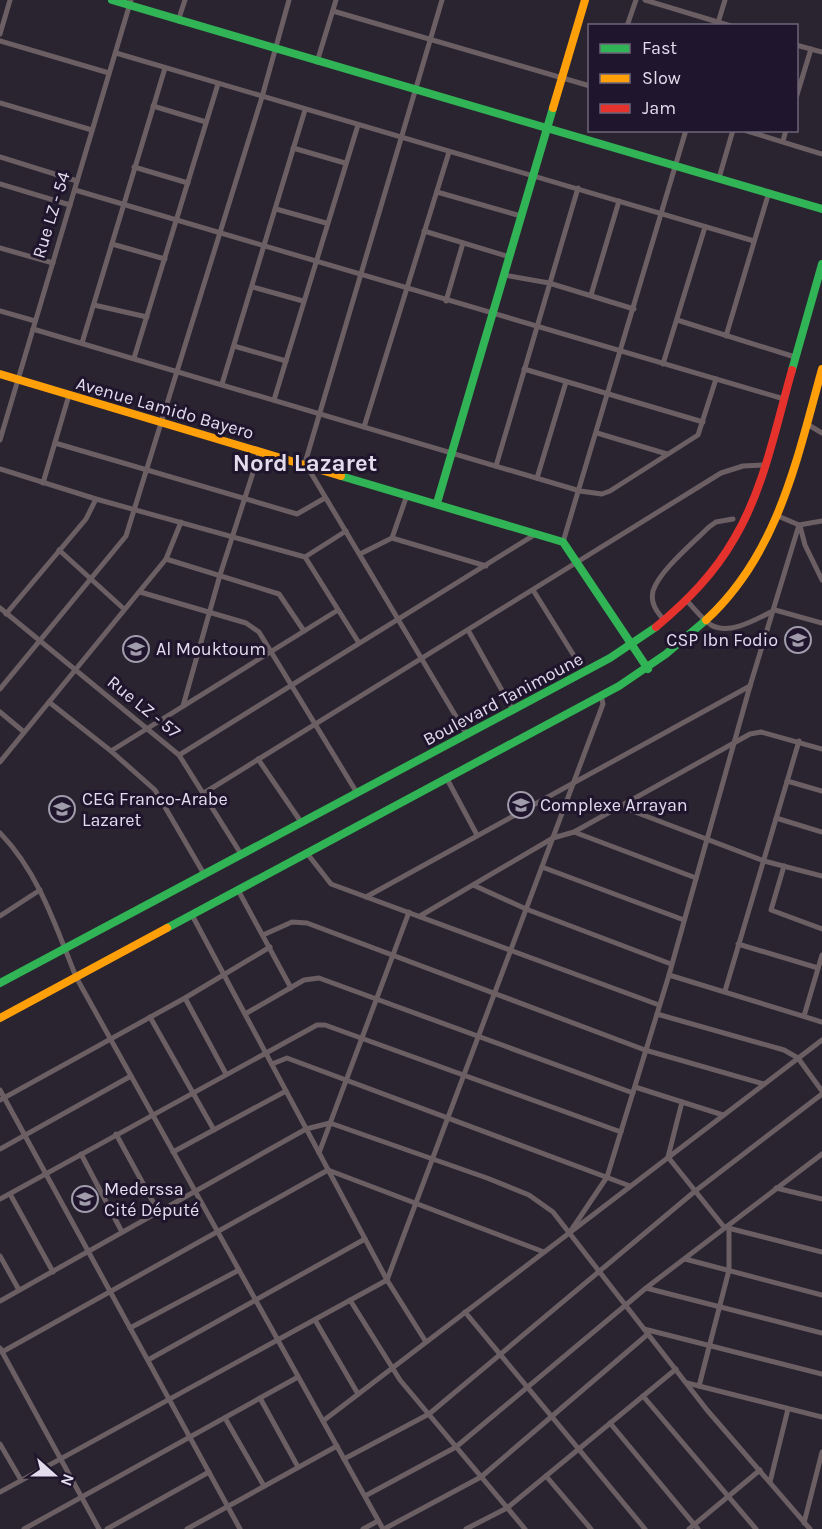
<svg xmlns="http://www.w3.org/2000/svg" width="822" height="1529" font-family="Karla,sans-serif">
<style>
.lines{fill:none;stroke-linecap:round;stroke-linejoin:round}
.street{stroke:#6b5f64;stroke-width:5}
.fast{stroke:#30b455;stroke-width:8}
.slow{stroke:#ff9f0a;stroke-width:8}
.jam{stroke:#e5322d;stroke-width:8}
.labels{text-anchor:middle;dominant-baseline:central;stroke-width:6;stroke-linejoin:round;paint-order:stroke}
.street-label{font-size:18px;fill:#e2dced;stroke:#1f152c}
.poi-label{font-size:18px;fill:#e2dced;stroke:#1f152c;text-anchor:start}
.district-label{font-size:24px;font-weight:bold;fill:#e2dced;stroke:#1f152c}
</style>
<rect width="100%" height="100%" fill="#292430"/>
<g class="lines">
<!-- street -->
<g class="street">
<path d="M442,0L305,463L467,735"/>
<path d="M645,0L731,26"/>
<path d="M333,11L590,86"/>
<path d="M178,21L185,0"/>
<path d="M627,26L636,0"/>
<path d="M717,26L725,0"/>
<path d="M0,34L10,0"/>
<path d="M0,41L109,73"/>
<path d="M796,45L822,52"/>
<path d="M116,53L754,241"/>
<path d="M317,62L336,0"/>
<path d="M796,98L811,49"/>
<path d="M0,103L92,130"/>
<path d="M153,106L206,122"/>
<path d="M744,130L822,154"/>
<path d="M783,141L786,130"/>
<path d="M293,148L345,163"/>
<path d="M0,157L77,181"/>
<path d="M134,167L188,183"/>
<path d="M719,178L733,130"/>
<path d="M0,184L70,205"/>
<path d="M75,190L784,399"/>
<path d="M437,192L521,216"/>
<path d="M276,209L326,223"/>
<path d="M424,231L510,257"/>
<path d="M112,244L165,259"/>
<path d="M0,248L53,263"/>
<path d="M504,275L549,283L634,309"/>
<path d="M253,287L303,301"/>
<path d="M591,295L619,201"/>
<path d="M446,301L463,243"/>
<path d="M94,305L147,317"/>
<path d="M0,311L35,321"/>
<path d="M677,320L795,357"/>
<path d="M33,329L580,491L602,494L610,491L698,435L716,379"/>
<path d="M726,336L769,192"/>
<path d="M82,343L165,68"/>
<path d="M234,346L286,361"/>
<path d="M134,358L218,84"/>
<path d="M663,364L705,227"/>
<path d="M524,369L703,422"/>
<path d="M222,384L305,110"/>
<path d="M274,400L358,125"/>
<path d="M807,424L822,433"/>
<path d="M364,427L449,152"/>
<path d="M597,433L667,454"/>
<path d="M0,440L131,0"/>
<path d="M55,443L297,514L325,498"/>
<path d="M496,466L578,188"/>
<path d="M0,469L96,499L305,557L359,643"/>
<path d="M537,478L566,382"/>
<path d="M43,483L69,395"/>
<path d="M778,516L799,525L822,521"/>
<path d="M800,526L805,545L822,580"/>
<path d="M392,538L407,495"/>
<path d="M563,542L686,130"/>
<path d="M59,550L124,609"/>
<path d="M360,554L392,538L486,566"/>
<path d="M305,557L346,531"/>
<path d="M166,559L279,594L304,631"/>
<path d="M533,590L576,659"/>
<path d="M140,592L246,623L259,632L357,793"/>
<path d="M687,601C694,608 702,619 711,625C730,636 758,618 775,610L822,623"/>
<path d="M0,608L179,755L241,854"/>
<path d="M6,614L86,519L96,499"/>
<path d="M664,620C657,612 650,603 653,591C659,571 694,542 709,527L716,522L733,519"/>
<path d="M468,630L513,710"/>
<path d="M0,689L126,536L262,97L289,0"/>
<path d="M49,702L111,751L155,790L204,874"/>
<path d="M183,706L220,575L260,451"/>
<path d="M0,712L24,732"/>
<path d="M111,751L338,610"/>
<path d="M179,755L534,535"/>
<path d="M258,759L301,822"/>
<path d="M0,762L166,559L181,522"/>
<path d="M446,777L477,835"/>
<path d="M787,781L822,791"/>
<path d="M204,793L721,473L743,466L765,465"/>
<path d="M622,807L764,861L822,876"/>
<path d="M776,818L822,832"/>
<path d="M574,832L696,878"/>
<path d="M0,833C39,873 56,927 76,977L383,1529"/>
<path d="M306,852L331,884L659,1005"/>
<path d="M784,866L771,910L822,929"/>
<path d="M542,867L684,920"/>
<path d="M473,885L526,909L671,964"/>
<path d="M238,890L291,988"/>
<path d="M366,897L750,686"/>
<path d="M192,915L387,1280L426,1342"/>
<path d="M0,916L40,890"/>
<path d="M420,916L553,838L574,832L750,734L761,732L822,749"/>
<path d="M263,935L292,922L307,923L645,1050L764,1084"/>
<path d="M738,944L818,968"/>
<path d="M669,975L822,1022"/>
<path d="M725,991L799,741"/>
<path d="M185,998L226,1074"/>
<path d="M245,1014L304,980L319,978L633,1093"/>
<path d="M657,1014L784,1050L798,1058L822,1091"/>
<path d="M804,1016L822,955"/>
<path d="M150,1017L214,1130"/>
<path d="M272,1064L287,1058L630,1186"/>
<path d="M635,1087L723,1115"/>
<path d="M0,1090L240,1529"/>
<path d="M0,1100L185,998L270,947"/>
<path d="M682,1102L668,1157L724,1227L822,1252"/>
<path d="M116,1134L158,1211"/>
<path d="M0,1149L131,1076"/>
<path d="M173,1152L286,1091"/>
<path d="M319,1153L409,912"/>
<path d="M81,1154L122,1232"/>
<path d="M776,1188L822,1199"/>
<path d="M10,1194L53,1272"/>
<path d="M0,1199L317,1025H325L621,1132"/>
<path d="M570,1232L607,1177L669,975L750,686L799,525"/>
<path d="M0,1256L19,1290"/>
<path d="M685,1259L822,1295"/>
<path d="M646,1288L822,1333"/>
<path d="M350,1300L400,1380L525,1529"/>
<path d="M0,1301L306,1129L330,1123L487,1178L529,1195L553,1212L707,1410L810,1529"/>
<path d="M465,1312L645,1529"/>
<path d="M315,1320L358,1394"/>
<path d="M130,1328L239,1270"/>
<path d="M644,1329L822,1374"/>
<path d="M0,1348L99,1529"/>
<path d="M2,1352L328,1170L544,1252"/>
<path d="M148,1360L365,1239"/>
<path d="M687,1383L822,1417"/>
<path d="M699,1386L729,1270V1229"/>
<path d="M643,1396L756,1529"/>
<path d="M260,1398L298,1467"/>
<path d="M225,1418L264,1486"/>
<path d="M323,1421L822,1040"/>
<path d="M610,1423L698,1529"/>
<path d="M0,1444L21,1480"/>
<path d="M344,1459L429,1414L694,1192L822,1094"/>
<path d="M546,1476L591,1529"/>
<path d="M770,1482L788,1409"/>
<path d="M0,1492L387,1280L603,704L601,695"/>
<path d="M365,1496L456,1447L646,1288L822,1154"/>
<path d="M804,1523L822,1452"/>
<path d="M24,1529L298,1377"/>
<path d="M107,1529L209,1472"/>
<path d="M187,1529L337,1446"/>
<path d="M363,1529L378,1521"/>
<path d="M384,1529L481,1477L648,1334"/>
<path d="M466,1529L507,1508L676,1369"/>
<path d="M689,1529L760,1470"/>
</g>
<!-- fast -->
<g class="fast">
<path d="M112,0L822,209"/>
<path d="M792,370L822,264"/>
<path d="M341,476L563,542L648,669"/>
<path d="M437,503L553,108"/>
<path d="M167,928L619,686L666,654L706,620"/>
<path d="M0,983L610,658L656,627"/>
</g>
<!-- slow -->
<g class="slow">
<path d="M553,108L585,0"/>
<path d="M0,374L341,476"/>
<path d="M706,620C778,554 797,459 822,369"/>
<path d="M0,1018L167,928"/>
</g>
<!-- jam -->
<path class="jam" d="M656,627C687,601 714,574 734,539C764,489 776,426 792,370"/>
</g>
<!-- icons -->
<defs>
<symbol id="school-ring" viewBox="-11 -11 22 22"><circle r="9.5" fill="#1f152c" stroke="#a19cab" stroke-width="1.5"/><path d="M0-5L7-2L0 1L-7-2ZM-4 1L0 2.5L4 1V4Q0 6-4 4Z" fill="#a19cab"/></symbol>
</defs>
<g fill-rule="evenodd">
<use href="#school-ring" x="783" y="625" width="30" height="30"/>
<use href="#school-ring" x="121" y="634" width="30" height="30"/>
<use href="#school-ring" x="506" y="790" width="30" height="30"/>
<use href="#school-ring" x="47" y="794" width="30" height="30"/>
<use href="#school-ring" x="70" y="1184" width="30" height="30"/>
</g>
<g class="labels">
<!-- street labels -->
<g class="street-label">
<text transform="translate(51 215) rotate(-73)">Rue LZ - 54</text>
<text transform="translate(165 408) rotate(16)">Avenue Lamido Bayero</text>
<text transform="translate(503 699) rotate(-28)">Boulevard Tanimoune</text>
<text transform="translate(144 707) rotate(39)">Rue LZ - 57</text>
</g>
<!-- poi labels -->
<g class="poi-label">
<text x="778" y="640" text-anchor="end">CSP Ibn Fodio</text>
<text x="156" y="649">Al Mouktoum</text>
<text x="82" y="799">CEG Franco-Arabe<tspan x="82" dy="21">Lazaret</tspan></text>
<text x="540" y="805">Complexe Arrayan</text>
<text x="104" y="1189">Mederssa<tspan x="104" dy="21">Cité Député</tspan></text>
</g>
<!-- district labels -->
<g class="district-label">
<text x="305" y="463">Nord Lazaret</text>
</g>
</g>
<!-- legend -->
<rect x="588" y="24" width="210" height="108" fill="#1f152c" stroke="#6d6579" stroke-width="1.5"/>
<rect x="600" y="44" width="30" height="9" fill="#30b455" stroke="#6d6579" stroke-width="1.5"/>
<text x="642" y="54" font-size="18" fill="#e2dced">Fast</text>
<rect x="600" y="74" width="30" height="9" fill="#ff9f0a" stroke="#6d6579" stroke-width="1.5"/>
<text x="642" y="84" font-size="18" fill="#e2dced">Slow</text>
<rect x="600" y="104" width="30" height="9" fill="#e5322d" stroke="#6d6579" stroke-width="1.5"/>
<text x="642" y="114" font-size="18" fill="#e2dced">Jam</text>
<!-- north arrow -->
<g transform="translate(54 1475) rotate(111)" stroke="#1f152c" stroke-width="4.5" paint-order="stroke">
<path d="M0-4.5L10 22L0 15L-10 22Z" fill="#e2dced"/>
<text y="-9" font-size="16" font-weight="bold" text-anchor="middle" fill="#e2dced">N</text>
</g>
</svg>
